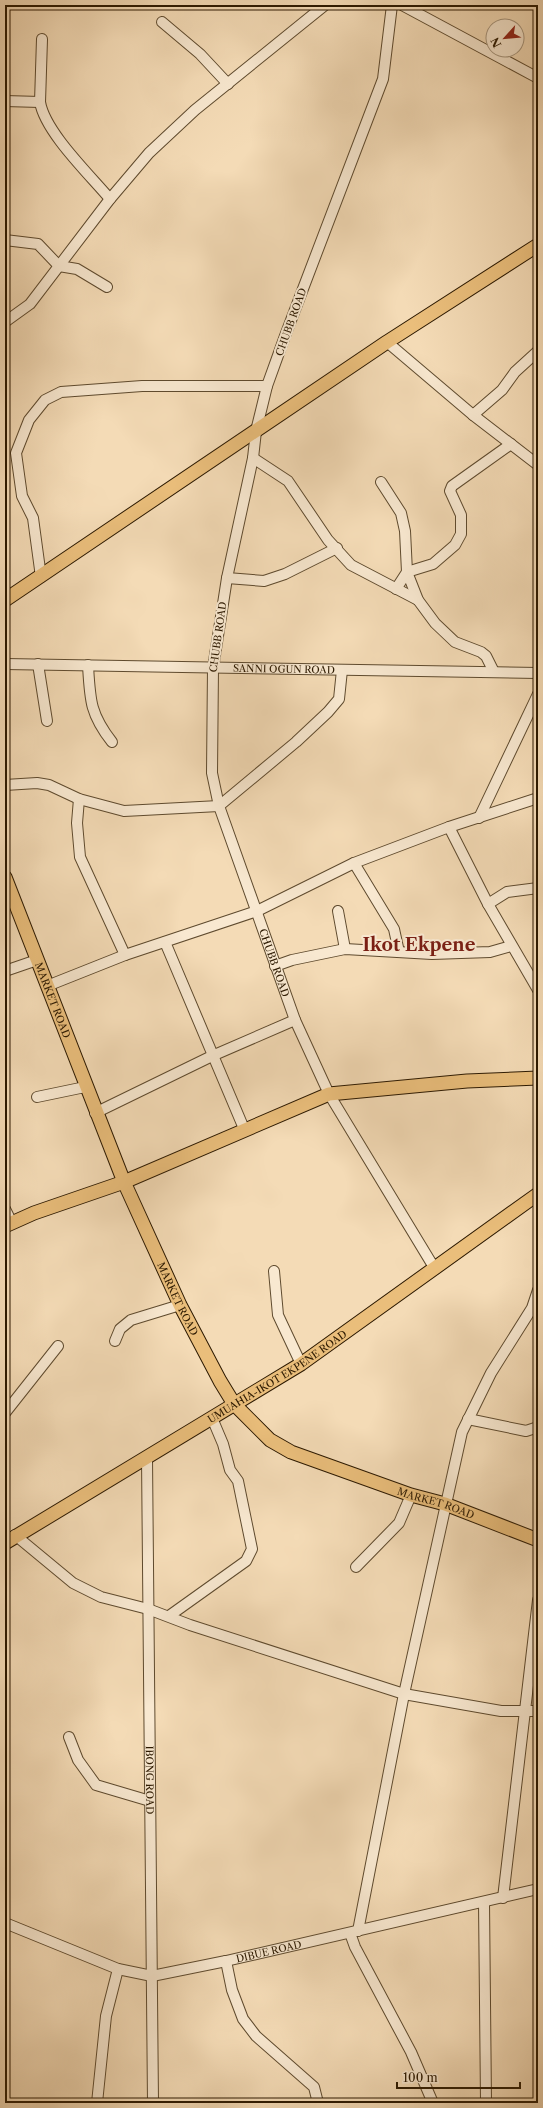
<svg xmlns="http://www.w3.org/2000/svg" width="543" height="2108" font-family="'Libre Caslon Text',serif">
<style>
.lines{fill:none;stroke-linecap:round;stroke-linejoin:round}
.minor-casing{stroke:#5e4a2e;stroke-width:12}
.major-casing{stroke:#2c1900;stroke-width:15}
.minor{stroke:#f8e8d0;stroke-width:10}
.major{stroke:#eabe7b;stroke-width:13}
.labels{text-anchor:middle;dominant-baseline:central;stroke-width:4;stroke-linejoin:round;paint-order:stroke}
.street-label{font-size:10px;fill:#2c1900;stroke:#f8e8d0}
.town-label{font-size:18px;font-weight:bold;fill:#7a1f14;stroke:#f8e8d0}
</style>
<rect width="100%" height="100%" fill="#f4dbb6"/>
<filter id="stains"><feTurbulence type="fractalNoise" baseFrequency=".005" numOctaves="4"/><feColorMatrix values="0 0 0 0 .2 0 0 0 0 .09 0 0 0 0 .02 0 0 0 .5 -.17"/></filter>
<radialGradient id="worn" r=".72"><stop offset=".6" stop-color="#630" stop-opacity="0"/><stop offset="1" stop-color="#630" stop-opacity=".3"/></radialGradient>
<g class="lines">
<defs>
<g id="minor">
<path id="s1" d="M392,5L383,79L285,336L267,386L256,431L253,458L227,578L213,668L212,773L219,806L295,1020L329,1094L435,1269"/>
<path d="M402,5L538,78"/>
<path d="M162,22L200,54L228,84"/>
<path d="M42,39L40,102C45,132 89,174 110,199"/>
<path d="M5,101L40,102"/>
<path d="M5,240L38,244L59,266L77,269L107,287"/>
<path d="M5,322L30,304L110,199L149,153L195,110L325,5"/>
<path d="M387,342L473,415L538,465"/>
<path d="M473,415L502,390L515,372L538,351"/>
<path d="M253,458L288,481L328,540L351,565L418,600"/>
<path d="M381,482L401,513L405,531L407,572L418,600L435,623L455,642L481,652L486,656L494,672"/>
<path d="M41,577L33,518L22,496L16,453L29,420L45,400L61,392L142,386H267"/>
<path d="M227,578L264,581L285,574L337,548"/>
<path d="M396,589L407,572L433,564L455,545L461,534V515L450,491L452,486L511,444"/>
<path id="s2" d="M5,664L538,673"/>
<path d="M38,664L47,721"/>
<path d="M88,665C90,700 90,714 112,742"/>
<path d="M5,785L37,783L49,785L79,799L124,811L219,806L296,742L328,712L339,699L342,670"/>
<path d="M79,799L77,823L80,857L125,955"/>
<path d="M479,818L538,694"/>
<path d="M449,827L488,904L538,990"/>
<path d="M354,863L394,929L399,952"/>
<path d="M488,904L507,892L538,888"/>
<path d="M338,911L345,949"/>
<path d="M165,942L245,1131"/>
<path d="M275,966L292,960L345,949L432,954L490,952L511,946"/>
<path d="M5,971L37,960"/>
<path d="M47,986L125,955L257,911L354,863L449,827L538,798"/>
<path d="M37,1097L85,1087"/>
<path d="M95,1113L212,1056L295,1020"/>
<path d="M5,1209L12,1223"/>
<path d="M274,1271L278,1315L301,1364"/>
<path d="M115,1341L120,1329L131,1320L180,1305"/>
<path d="M5,1413L58,1346"/>
<path d="M468,1419L526,1431L538,1427"/>
<path id="s3" d="M147,1458L153,2103"/>
<path d="M15,1535L73,1583L101,1597L148,1609L190,1625L404,1694L501,1711H538"/>
<path d="M356,1567L399,1523L411,1495"/>
<path d="M169,1616L246,1561L252,1549L238,1481L230,1470L223,1444L212,1418"/>
<path d="M69,1737L78,1760L96,1785L150,1801"/>
<path d="M503,1898L538,1600"/>
<path d="M484,1902L486,2103"/>
<path id="s4" d="M5,1923L118,1969L152,1976L226,1961L538,1889"/>
<path d="M358,1931L404,1694L462,1432L491,1373L532,1308L538,1290"/>
<path d="M350,1933L355,1947L411,2052L433,2103"/>
<path d="M226,1961L232,1990L243,2019L256,2036L314,2087L318,2103"/>
<path d="M97,2103L106,2016L118,1969"/>
</g>
<g id="major">
<path d="M5,600L387,342L538,245"/>
<path id="s5" d="M5,877L124,1182L180,1305L220,1381L234,1404L270,1440L291,1452L411,1495L445,1504L538,1540"/>
<path d="M5,1226L34,1213L124,1182L329,1094L467,1081L538,1078"/>
<path id="s6" d="M5,1543L301,1364L538,1194"/>
</g>
</defs>
<!-- minor casing -->
<use href="#minor" class="minor-casing"/>
<!-- major casing -->
<use href="#major" class="major-casing"/>
<!-- minor -->
<use href="#minor" class="minor"/>
<!-- major -->
<use href="#major" class="major"/>
</g>
<g class="labels">
<!-- street labels -->
<g class="street-label">
<text transform="translate(291 322) rotate(-70)">CHUBB ROAD</text>
<text transform="translate(218 637) rotate(-82)">CHUBB ROAD</text>
<text stroke="none"><textPath href="#s2" startOffset="279">SANNI OGUN ROAD</textPath></text>
<text stroke="none"><textPath href="#s1" startOffset="995">CHUBB ROAD</textPath></text>
<text stroke="none"><textPath href="#s5" startOffset="132">MARKET ROAD</textPath></text>
<text stroke="none"><textPath href="#s5" startOffset="456">MARKET ROAD</textPath></text>
<text stroke="none"><textPath href="#s6" startOffset="319">UMUAHIA-IKOT EKPENE ROAD</textPath></text>
<text stroke="none"><textPath href="#s5" startOffset="804">MARKET ROAD</textPath></text>
<text stroke="none"><textPath href="#s3" startOffset="322">IBONG ROAD</textPath></text>
<text stroke="none"><textPath href="#s4" startOffset="276">DIBUE ROAD</textPath></text>
</g>
<!-- town labels -->
<g class="town-label">
<text x="419" y="945">Ikot Ekpene</text>
</g>
</g>
<!-- margin -->
<rect width="543" height="2108" fill="none" stroke="#f4dbb6" stroke-width="20"/>
<rect x="6" y="6" width="531" height="2096" fill="none" stroke="#2c1900" stroke-width="2"/>
<rect x="10" y="10" width="523" height="2088" fill="none" stroke="#2c1900"/>
<!-- north arrow -->
<g transform="translate(505 38) rotate(243)"><circle r="19" fill="#f8e8d0" stroke="#a6957d"/>
<path d="M0-3L7 15L0 10L-7 15Z" fill="#8f2418"/>
<text y="-6" font-size="11" font-weight="bold" text-anchor="middle" fill="#2c1900">N</text>
</g>
<!-- scale -->
<path d="M397 2082v6h123v-6" fill="none" stroke="#2c1900" stroke-width="2"/>
<text x="403" y="2082" font-size="12" fill="#2c1900" stroke="#f8e8d0" stroke-width="3" paint-order="stroke">100 m</text>
<rect width="100%" height="100%" filter="url(#stains)"/>
<rect width="100%" height="100%" fill="url(#worn)"/>
</svg>
